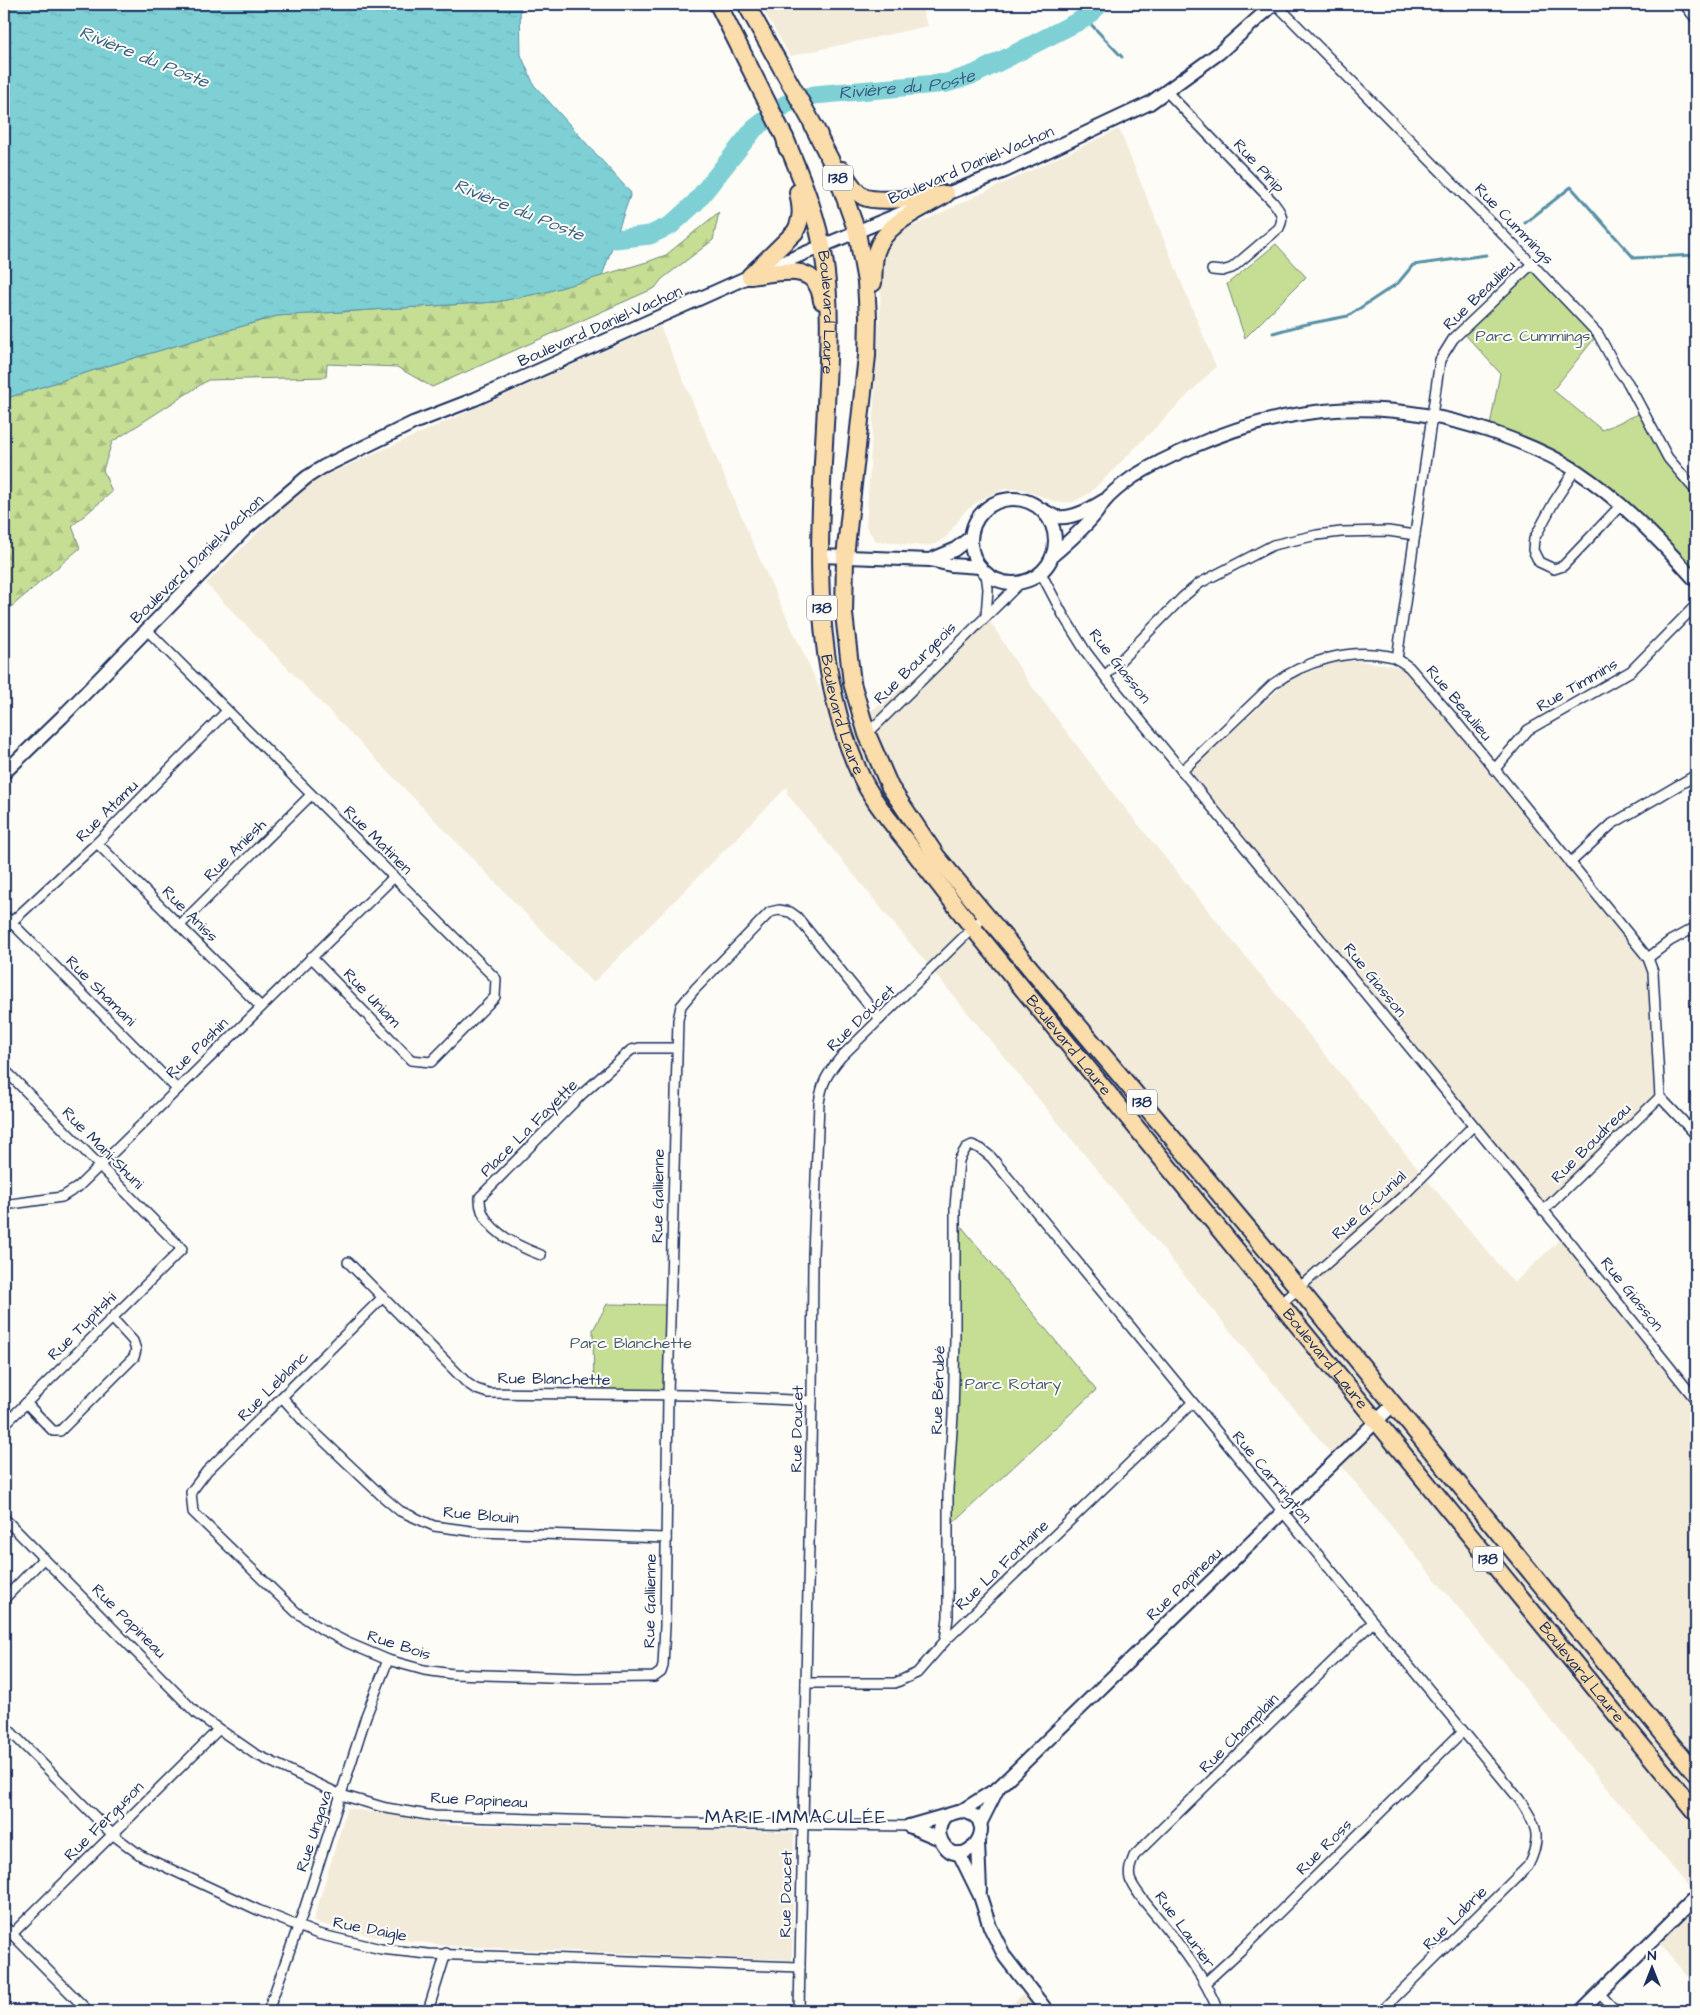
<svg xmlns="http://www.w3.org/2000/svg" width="1700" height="2015" font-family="'Architects Daughter',sans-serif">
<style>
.built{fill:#f3ebd9}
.forest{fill:url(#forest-firs);stroke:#708679}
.park{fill:#c6de94;stroke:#708679}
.water{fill:url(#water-ripples);stroke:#5690a5}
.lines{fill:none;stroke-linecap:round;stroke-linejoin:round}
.stream{stroke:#5690a5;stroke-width:3}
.river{stroke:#7ed0d5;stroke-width:19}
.street-casing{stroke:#1b2f5e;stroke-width:12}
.secondary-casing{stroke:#1b2f5e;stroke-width:16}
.highway-casing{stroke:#1b2f5e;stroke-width:20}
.street{stroke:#fdfcf7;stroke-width:9}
.secondary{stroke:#fdfcf7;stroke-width:12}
.highway{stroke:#fbdcab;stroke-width:16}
.labels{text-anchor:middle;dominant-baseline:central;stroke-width:4;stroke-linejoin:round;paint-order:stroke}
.shield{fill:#fdfcf7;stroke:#5f6c8c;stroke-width:1}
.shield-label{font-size:15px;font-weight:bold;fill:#1b2f5e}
.street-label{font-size:16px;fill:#1b2f5e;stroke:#fdfcf7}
.park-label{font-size:16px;fill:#465b6c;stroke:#fdfcf7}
.water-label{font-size:18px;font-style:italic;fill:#395f82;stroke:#fdfcf7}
.quarter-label{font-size:19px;letter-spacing:1px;fill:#1b2f5e;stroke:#fdfcf7}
</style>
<defs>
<pattern id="forest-firs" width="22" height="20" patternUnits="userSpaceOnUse" patternTransform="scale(1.25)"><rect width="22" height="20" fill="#c6de94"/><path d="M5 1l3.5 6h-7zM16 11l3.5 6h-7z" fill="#aabf82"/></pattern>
<pattern id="water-ripples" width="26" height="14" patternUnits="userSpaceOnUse" patternTransform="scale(1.25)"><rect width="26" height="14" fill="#7ed0d5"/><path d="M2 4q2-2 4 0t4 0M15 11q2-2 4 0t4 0" fill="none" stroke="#6cb3b9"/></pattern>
</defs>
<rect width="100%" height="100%" fill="#fdfcf7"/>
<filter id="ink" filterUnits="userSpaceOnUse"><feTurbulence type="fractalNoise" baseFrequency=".02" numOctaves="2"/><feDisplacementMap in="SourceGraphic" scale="10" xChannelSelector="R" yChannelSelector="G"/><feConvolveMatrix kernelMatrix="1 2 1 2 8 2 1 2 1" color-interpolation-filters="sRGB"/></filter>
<g filter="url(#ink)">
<!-- built -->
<g class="built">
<path d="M760,4H920L928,26L790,56Z"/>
<path d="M1119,129L1216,367L1090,493L1073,502L1059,503L1022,489H1005L985,497L965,511L947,536L936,544L924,546L876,541L866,526L880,311L882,262L887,248L902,231Z"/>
<path d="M660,326L761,562L841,734L989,620L1028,681L1116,797L1422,1174L1514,1283L1567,1233L1696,1388V1986L1651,1935L1693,1892L787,794L788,786L593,983L206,584L281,509L311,482Z"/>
<path d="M1338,661H1357L1390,665L1406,670L1643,958L1647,967L1650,981L1655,1096L1543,1206L1190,770L1289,680Z"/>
<path d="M347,1808L449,1825L794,1832L792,1960L449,1946L368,1935L313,1922Z"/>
<path d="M1025,1992L1039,2011H1004Z"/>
</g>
<!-- forest -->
<path class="forest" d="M719,212L713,240L662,279L655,288L432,387L397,367L327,364L326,377L208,380L112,442L103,470L112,492L72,526L80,548L4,613V399L107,366L277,316L496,302L546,292L647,262L666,255Z"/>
<!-- park -->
<g class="park">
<path d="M1276,244L1306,277L1245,338L1227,284Z"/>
<path d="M1532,264L1598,334L1553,390L1602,430L1643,412L1696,491V581L1599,486L1489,431L1500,373L1462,331Z"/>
<path d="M957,1221L1096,1390L951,1525Z"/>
<path d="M607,1304L671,1305L668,1398L594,1395L593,1330Z"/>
</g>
<!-- water -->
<path class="water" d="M4,4H520L521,55L534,85L631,193L602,276L546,292L496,302L277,316L107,366L4,399Z"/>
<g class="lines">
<!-- stream -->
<g class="stream">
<path d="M1085,18L1122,57"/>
<path d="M1525,223L1571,187L1634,258L1696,255"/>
<path d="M1273,333L1302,325L1348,316L1398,283L1413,265L1486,255"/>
</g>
<!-- river -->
<path class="river" id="s1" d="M615,239L650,235L671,225L695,203L754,129L786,104L814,95L947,83L975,74L1085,18L1100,4"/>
<defs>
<g id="street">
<path d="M1276,4L1532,264L1598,334L1616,367L1628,383L1668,458L1696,491"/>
<path d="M1684,4L1696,19"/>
<path d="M1167,92L1273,202C1280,211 1285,217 1279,228L1232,268L1222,271L1212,270"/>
<path d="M1575,470L1554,502L1534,539L1533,550L1539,562L1554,569L1563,566L1622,504"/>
<path d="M1041,573L1063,615L1086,652L1109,682L1568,1240L1696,1400"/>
<path d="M986,574L988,589L986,616"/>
<path d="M147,630L496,979L495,997L431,1062L411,1060L311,957"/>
<path d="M1397,659L1440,360L1453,339L1532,264"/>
<path d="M1105,676L1183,597L1200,583L1273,545L1317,535L1341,532L1388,531L1415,535"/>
<path d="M867,734L1020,583"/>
<path d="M1494,770L1528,730L1631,671L1696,605"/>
<path d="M1182,771L1273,684C1305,661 1349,648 1389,656C1396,657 1403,663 1409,667L1454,719L1648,958L1653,972L1660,1097L1696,1135"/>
<path d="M97,843L261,1007"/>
<path d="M1570,863L1612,824L1696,775"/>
<path d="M4,915L177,1089"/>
<path d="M180,925L311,795"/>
<path d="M4,929L97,843L227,711"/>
<path d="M1648,958L1670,941L1696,927"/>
<path d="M4,1069L182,1249L4,1425"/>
<path d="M4,1205L62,1197L78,1187L394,877"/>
<path d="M1543,1211L1660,1097"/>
<path d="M541,1255C517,1246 478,1228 480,1197L580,1096L631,1050L639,1048H677"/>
<path d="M348,1262L467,1383L476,1389L488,1393L690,1395L812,1401"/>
<path d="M383,1297L207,1471L191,1492L193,1512L296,1612L323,1630L348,1643L388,1660L424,1670L453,1674L576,1678L654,1677L661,1672L663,1666L665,1626L668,1395L678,1020L681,1006L695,989L770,912L779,910L790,912L797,917L880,1019"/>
<path d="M1282,1303L1403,1196L1473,1126"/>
<path d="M282,1397L305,1423L381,1495L400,1511L434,1526L478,1532L666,1538"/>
<path d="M26,1403L53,1431H60L134,1357L136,1350L133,1341L112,1318"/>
<path d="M4,1518L197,1714L255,1754L341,1795L386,1808L434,1816L668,1823L909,1826"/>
<path d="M4,1599L44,1558"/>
<path d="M945,1641L948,1617V1489L953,1416L955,1339V1207L959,1160L966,1148L972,1145L981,1149L991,1157L1519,1799C1536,1824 1543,1836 1528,1866L1381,2011"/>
<path d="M806,1683H895L917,1673L945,1641L1192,1403"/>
<path d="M4,1725L112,1834L140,1855L258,1910L318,1934L381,1949L428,1954L800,1967"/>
<path d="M4,1926L88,2011"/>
<path d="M12,1934L218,1730"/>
<path d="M1205,1983L1241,1950L1463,1731"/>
<path d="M1599,1993L1616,2011"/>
<path d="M268,2011L304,1910L366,1716L388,1660"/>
<path d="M428,2011L446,1953"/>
<path d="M799,2011L812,1401L813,1255L819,1103C822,1082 827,1074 841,1057L986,915"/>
<path d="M1218,2011C1205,1978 1184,1950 1162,1923C1153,1911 1135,1893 1130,1879C1128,1870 1131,1864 1134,1856L1373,1622"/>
</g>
<g id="secondary">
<path d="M939,197L1005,171L1150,103L1219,53L1274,4"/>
<circle cx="1013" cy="541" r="42"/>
<path d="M1043,510C1047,512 1053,516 1057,517C1073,519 1090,509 1103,501"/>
<path d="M820,556L930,560L951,565L980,567"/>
<path d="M1052,556C1066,544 1081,531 1093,517C1098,512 1100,507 1104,502C1112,492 1123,484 1133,477C1152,465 1173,455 1194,446C1294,402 1391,397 1495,433C1523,443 1552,455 1577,471C1622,501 1660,541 1696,581"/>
<path d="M930,560L954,550L971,537"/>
<path d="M4,773L62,717L245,529L307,477L323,467L413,423L475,399L750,276L909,210"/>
<path d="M945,1816C939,1824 937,1833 942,1842C962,1878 1007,1818 961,1811"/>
<path d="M980,1824L998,1788"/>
<path d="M909,1826L961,1811L998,1788L1394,1404"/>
<path d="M909,1826L940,1839"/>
<path d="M978,1843L980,1891"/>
<path d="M959,1853L980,1896L990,1927L1005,1957L1047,2011"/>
<path d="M1581,2011L1696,1897"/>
</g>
<g id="highway">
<path d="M718,4L785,138L787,148"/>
<path d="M746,4L819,135"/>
<path d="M813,126L834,167L857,232L866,282L868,317L867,356L845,557L844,614L852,683L867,734L890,787L937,857L1299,1289L1696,1774"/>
<path id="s2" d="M785,138C801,177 818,217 824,258C832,307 828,357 826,406C820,528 807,657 859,772C871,799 891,822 909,845C930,873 952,901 973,928L1696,1812"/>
<path d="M842,170C848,180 854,192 864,197C879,204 928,196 946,194"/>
<path d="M750,276L795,232C803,218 801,207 798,192"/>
<path d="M750,276C779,273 817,260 822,301"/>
<path d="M873,283C874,273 873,262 876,252C885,223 918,211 943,196"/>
</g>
</defs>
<!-- street casing -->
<use href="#street" class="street-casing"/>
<!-- secondary casing -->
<use href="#secondary" class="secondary-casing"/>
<!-- highway casing -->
<use href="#highway" class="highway-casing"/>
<!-- street -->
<use href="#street" class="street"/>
<!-- secondary -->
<use href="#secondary" class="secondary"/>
<!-- highway -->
<use href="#highway" class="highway"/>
</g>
</g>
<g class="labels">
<!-- shield labels -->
<g class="shield">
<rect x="823" y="165.5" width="30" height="25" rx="4"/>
<rect x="807" y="595.5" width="30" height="25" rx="4"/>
<rect x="1127" y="1089.5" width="30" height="25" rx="4"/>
<rect x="1473" y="1546.5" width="30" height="25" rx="4"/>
</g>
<g class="shield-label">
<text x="838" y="178">138</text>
<text x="822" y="608">138</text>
<text x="1142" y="1102">138</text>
<text x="1488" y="1559">138</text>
</g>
<!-- street labels -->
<g class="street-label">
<text transform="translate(971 165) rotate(-23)">Boulevard Daniel-Vachon</text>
<text transform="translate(1259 166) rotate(47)">Rue Pinip</text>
<text transform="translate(1514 224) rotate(46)">Rue Cummings</text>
<text transform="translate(1479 295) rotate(-44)">Rue Beaulieu</text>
<text stroke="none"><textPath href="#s2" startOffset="181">Boulevard Laure</textPath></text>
<text transform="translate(600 326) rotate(-24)">Boulevard Daniel-Vachon</text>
<text transform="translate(197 559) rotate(-44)">Boulevard Daniel-Vachon</text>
<text transform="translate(915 663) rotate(-45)">Rue Bourgeois</text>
<text transform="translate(1120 666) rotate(52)">Rue Giasson</text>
<text transform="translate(1577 685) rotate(-30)">Rue Timmins</text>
<text transform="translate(1459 703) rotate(50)">Rue Beaulieu</text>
<text stroke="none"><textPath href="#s2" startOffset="586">Boulevard Laure</textPath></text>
<text transform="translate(107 811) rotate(-45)">Rue Atamu</text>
<text transform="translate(378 840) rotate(45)">Rue Matinen</text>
<text transform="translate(235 850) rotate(-45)">Rue Aniesh</text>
<text transform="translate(190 914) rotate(45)">Rue Aniss</text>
<text transform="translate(1375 980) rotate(51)">Rue Giasson</text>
<text transform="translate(101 991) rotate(45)">Rue Shamani</text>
<text transform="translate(372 998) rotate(46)">Rue Uniam</text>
<text transform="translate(861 1018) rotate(-44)">Rue Doucet</text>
<text stroke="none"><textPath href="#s2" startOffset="991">Boulevard Laure</textPath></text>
<text transform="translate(197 1048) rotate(-44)">Rue Pashin</text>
<text transform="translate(529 1128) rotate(-45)">Place La Fayette</text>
<text transform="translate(1591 1143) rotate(-45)">Rue Boudreau</text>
<text transform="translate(103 1148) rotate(45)">Rue Mani-Shuni</text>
<text transform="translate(658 1196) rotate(-89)">Rue Gallienne</text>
<text transform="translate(1369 1205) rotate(-42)">Rue G.-Cunial</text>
<text transform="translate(1632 1294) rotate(51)">Rue Giasson</text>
<text transform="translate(82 1326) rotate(-45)">Rue Tupitshi</text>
<text stroke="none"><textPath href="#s2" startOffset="1396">Boulevard Laure</textPath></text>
<text transform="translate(554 1379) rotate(1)">Rue Blanchette</text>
<text transform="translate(273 1386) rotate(-45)">Rue Leblanc</text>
<text transform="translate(938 1390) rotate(-88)">Rue Bérubé</text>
<text transform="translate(797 1429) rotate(-89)">Rue Doucet</text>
<text transform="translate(1272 1477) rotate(50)">Rue Carrington</text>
<text transform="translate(481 1515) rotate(5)">Rue Blouin</text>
<text transform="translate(1002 1565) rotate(-44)">Rue La Fontaine</text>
<text transform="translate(1184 1584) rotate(-44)">Rue Papineau</text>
<text transform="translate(650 1601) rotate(-89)">Rue Gallienne</text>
<text transform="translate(129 1621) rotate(45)">Rue Papineau</text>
<text transform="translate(399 1645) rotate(18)">Rue Bois</text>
<text stroke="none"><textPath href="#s2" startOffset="1801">Boulevard Laure</textPath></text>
<text transform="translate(1239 1733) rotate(-45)">Rue Champlain</text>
<text transform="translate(479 1800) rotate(3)">Rue Papineau</text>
<text transform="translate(104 1821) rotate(-45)">Rue Ferguson</text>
<text transform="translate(314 1831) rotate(-72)">Rue Ungava</text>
<text transform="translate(1324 1847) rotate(-45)">Rue Ross</text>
<text transform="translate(786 1894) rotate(-89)">Rue Doucet</text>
<text transform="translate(1455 1918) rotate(-45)">Rue Labrie</text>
<text transform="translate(370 1929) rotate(11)">Rue Daigle</text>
<text transform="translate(1185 1930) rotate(54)">Rue Laurier</text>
</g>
<!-- park labels -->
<g class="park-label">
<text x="1533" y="336">Parc Cummings</text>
<text x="631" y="1343">Parc Blanchette</text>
<text x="1013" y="1384">Parc Rotary</text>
</g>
<!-- water labels -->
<g class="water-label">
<text transform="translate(144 57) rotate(22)">Rivière du Poste</text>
<text stroke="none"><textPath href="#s1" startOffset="349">Rivière du Poste</textPath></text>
<text transform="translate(519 210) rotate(22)">Rivière du Poste</text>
</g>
<!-- quarter labels -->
<g class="quarter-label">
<text x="796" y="1817">MARIE-IMMACULÉE</text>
</g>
</g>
<!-- margin -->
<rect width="1700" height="2015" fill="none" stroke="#fdfcf7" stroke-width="20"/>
<rect x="10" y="10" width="1680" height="1995" fill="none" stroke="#1b2f5e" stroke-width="2" filter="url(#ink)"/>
<!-- north arrow -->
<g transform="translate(1652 1968)" stroke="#fdfcf7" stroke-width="4" paint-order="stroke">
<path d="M0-4L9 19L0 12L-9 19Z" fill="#1b2f5e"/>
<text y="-8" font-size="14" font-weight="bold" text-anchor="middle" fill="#1b2f5e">N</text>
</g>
</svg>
